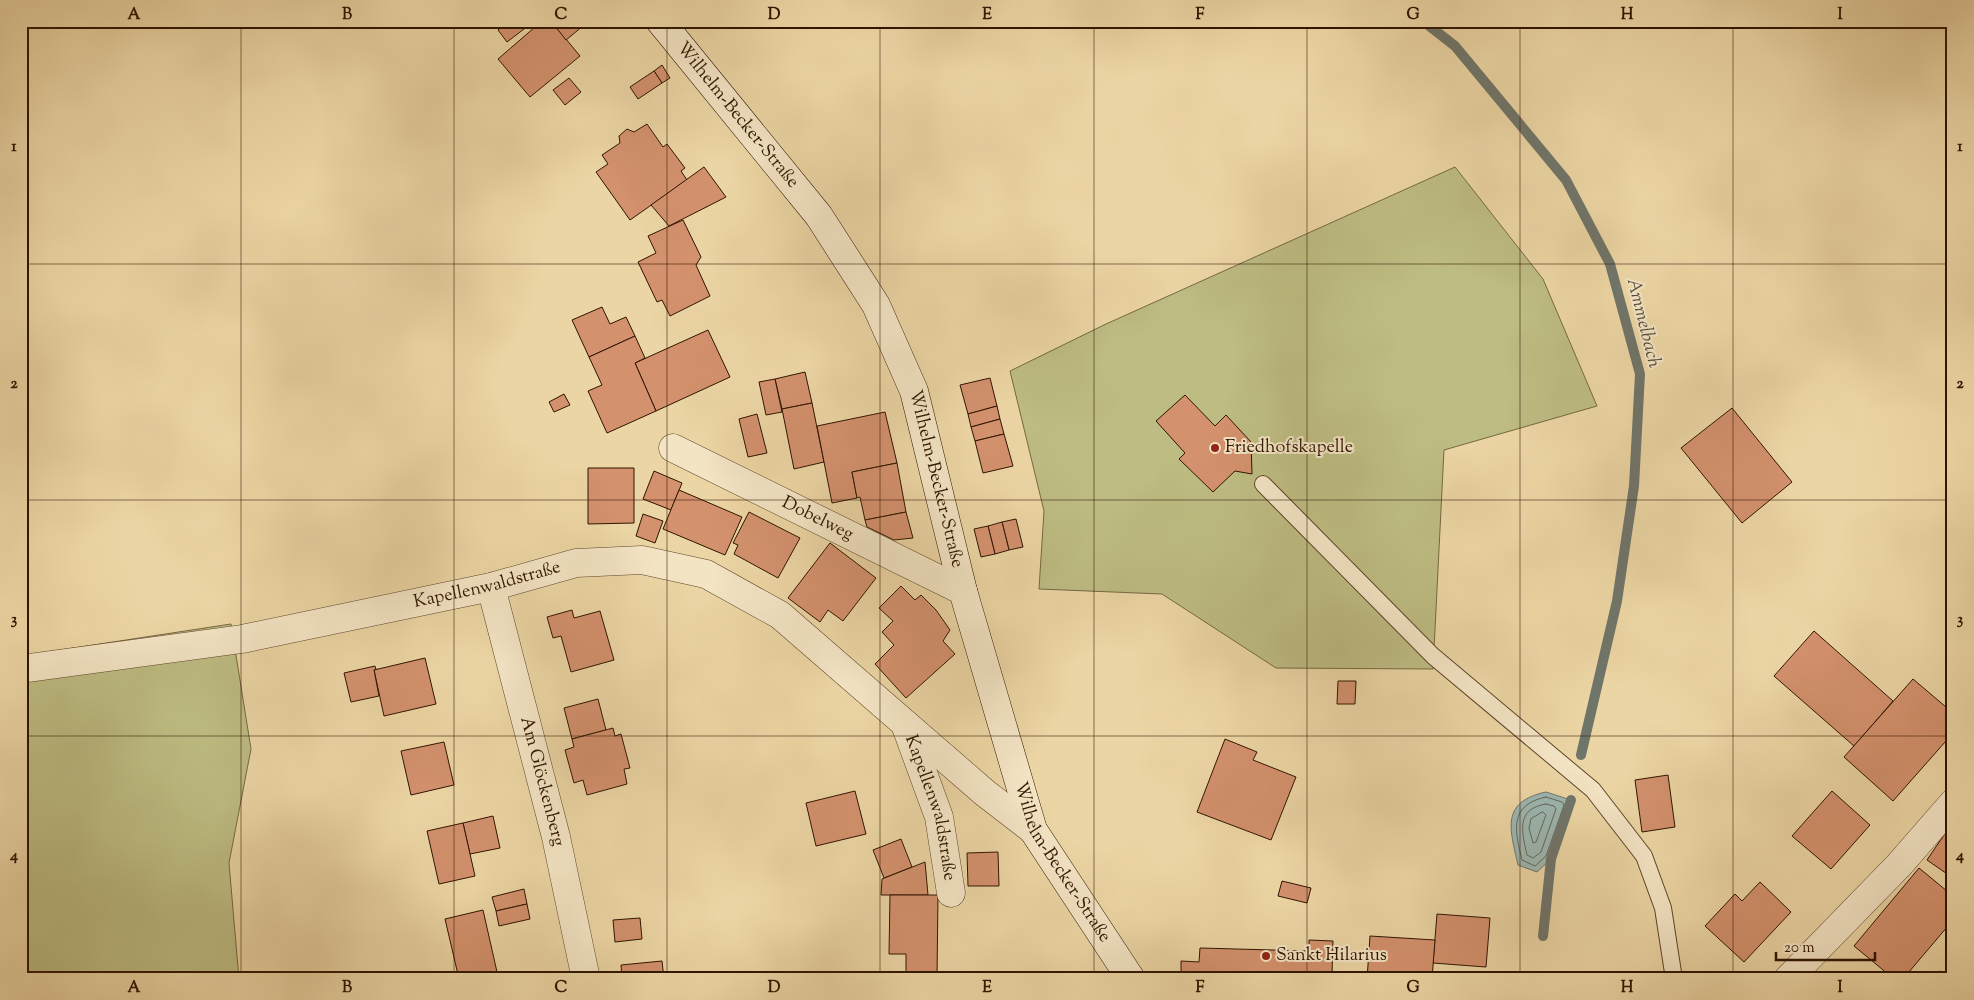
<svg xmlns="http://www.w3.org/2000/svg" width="1974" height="1000" font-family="'Sorts Mill Goudy',serif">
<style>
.green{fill:#bdbc82;stroke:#766841}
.water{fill:#9cb6b1;stroke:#70756a}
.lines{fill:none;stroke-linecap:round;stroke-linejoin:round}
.shore{stroke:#666558;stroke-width:1}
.stream{stroke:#70756a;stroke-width:10}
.building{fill:#d3916d;stroke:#2f1400}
.lane-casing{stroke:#5e4429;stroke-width:18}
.street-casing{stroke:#5e4429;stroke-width:29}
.secondary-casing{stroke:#2f1400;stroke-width:29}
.lane{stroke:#f3e4c4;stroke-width:16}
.street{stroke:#f3e4c4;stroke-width:28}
.secondary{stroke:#f3e4c4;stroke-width:28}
.grid{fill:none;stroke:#2f1400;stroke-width:1;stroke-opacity:0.55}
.poi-dot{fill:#8f2418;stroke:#f3e4c4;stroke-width:2}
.labels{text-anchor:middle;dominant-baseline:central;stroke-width:4;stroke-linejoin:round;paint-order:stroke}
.street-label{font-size:18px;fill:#2f1400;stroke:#f3e4c4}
.poi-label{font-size:18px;fill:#2f1400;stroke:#f3e4c4;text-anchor:start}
.water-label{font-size:19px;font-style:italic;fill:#554d3e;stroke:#f3e4c4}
.neatline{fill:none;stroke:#2f1400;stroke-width:2}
.grid-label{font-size:16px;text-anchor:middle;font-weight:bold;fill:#2f1400}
</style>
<rect width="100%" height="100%" fill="#ecd5a4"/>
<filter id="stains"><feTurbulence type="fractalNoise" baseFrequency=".004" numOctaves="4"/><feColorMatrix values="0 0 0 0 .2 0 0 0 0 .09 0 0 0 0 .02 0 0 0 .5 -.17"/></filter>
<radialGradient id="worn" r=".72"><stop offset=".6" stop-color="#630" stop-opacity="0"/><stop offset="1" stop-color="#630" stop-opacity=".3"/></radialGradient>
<!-- green -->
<g class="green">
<path d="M1455,167L1543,279L1597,406L1444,450L1433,669L1276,668L1162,594L1039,589L1044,511L1010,371L1106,324Z"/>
<path d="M231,624L251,749L229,863L239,979H21V656Z"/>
</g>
<!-- water -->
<path class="water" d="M1546,792L1571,800L1551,859L1537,872L1518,865C1510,829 1500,802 1546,792Z"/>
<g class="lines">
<!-- shore -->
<g class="shore">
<path d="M1546,797L1562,802L1564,805L1546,856L1535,866L1522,860C1515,831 1508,805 1546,797Z"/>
<path d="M1546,804L1554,806L1556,809L1541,852L1533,858L1527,855C1522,832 1515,809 1546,804Z"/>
<path d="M1543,812L1546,815L1536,842L1533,843L1529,828L1531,819Z"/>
</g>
<!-- stream -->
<g class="stream">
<path d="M1423,21L1455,46L1566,180L1610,264L1640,374L1634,486L1617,601L1581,755"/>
<path d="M1543,936L1551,859L1571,800"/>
</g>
</g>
<!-- building -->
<g class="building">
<path d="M509,21H518L524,29L507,42L498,30Z"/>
<path d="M542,21H551L580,56L530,97L498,59Z"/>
<path d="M551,21H589L566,40Z"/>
<path d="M662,65L670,78L662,83L654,71Z"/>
<path d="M654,71L662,83L638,99L630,87Z"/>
<path d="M569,78L581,92L565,105L553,90Z"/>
<path d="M647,124L663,147L667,144L685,168L681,171L687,180L630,220L596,172L608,164L602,155L620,143L619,136L627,129L634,132Z"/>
<path d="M704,167L726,197L669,226L651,205Z"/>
<path d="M683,220L701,257L696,265L710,296L670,316L662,300L657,302L638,262L656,253L648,236Z"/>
<path d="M602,307L610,324L626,317L635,336L589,357L572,320Z"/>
<path d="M708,330L730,377L656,411L635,363Z"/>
<path d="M635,336L645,358L635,363L656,411L607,433L588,391L602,385L589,357Z"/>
<path d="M805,372L812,403L782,409L775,379Z"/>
<path d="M990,378L997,406L968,414L960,385Z"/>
<path d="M775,379L782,412L766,415L759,382Z"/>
<path d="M564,394L570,405L554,412L549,402Z"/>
<path d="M1185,395L1215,426L1226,415L1251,442L1252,474L1235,471L1213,492L1179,459L1185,453L1156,421Z"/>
<path d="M812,403L824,462L794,469L782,409Z"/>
<path d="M997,406L1000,419L971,427L968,414Z"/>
<path d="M1732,408L1792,482L1742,523L1681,448Z"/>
<path d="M885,412L897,463L852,472L857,498L832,503L817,426Z"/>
<path d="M757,414L767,453L748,457L739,419Z"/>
<path d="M1000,419L1004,434L975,441L971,427Z"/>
<path d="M1004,434L1013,466L983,473L975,441Z"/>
<path d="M897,463L906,512L865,520L860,497L857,498L852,472Z"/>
<path d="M588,468H634V523L588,524Z"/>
<path d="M654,471L682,483L671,510L643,499Z"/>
<path d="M679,490L742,517L725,555L663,529Z"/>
<path d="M749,512L800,538L778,578L734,554L738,545L733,543Z"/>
<path d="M906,512L913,538L894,540L867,527L865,520Z"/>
<path d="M643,514L663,521L655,543L636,536Z"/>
<path d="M1016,519L1023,547L1009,550L1002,522Z"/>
<path d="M1002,522L1009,550L995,554L988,526Z"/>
<path d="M988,526L995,554L981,557L974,529Z"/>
<path d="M830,543L876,578L843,621L828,610L820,622L788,598Z"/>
<path d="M901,586L915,600L921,595L936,610L950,630L943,641L955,654L906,698L875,664L894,645L882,632L893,621L879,608Z"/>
<path d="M572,610L574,618L600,611L614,660L571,672L561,636L553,638L547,617Z"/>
<path d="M1814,631L1893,701L1854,746L1774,676Z"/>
<path d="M425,658L436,704L384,716L374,670Z"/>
<path d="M375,666L376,669L374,670L379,696L351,702L344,673Z"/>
<path d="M1913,679L1953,713V733L1893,801L1844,757Z"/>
<path d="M1338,681H1356L1355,704H1337Z"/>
<path d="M598,699L606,730L572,739L564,708Z"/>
<path d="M613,728L615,736L621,734L630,768L624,769L627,784L587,795L583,780L574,783L565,750L574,747L572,739Z"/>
<path d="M1225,739L1257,752L1253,760L1296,777L1271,840L1197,812Z"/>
<path d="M444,742L454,785L411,795L401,751Z"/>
<path d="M1668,775L1675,827L1642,832L1635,780Z"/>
<path d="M855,791L866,834L816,846L806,803Z"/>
<path d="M1832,791L1870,825L1831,869L1792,836Z"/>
<path d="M493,816L500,848L470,854L463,823Z"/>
<path d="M463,823L475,876L439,884L427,831Z"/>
<path d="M1946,832L1953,837V878L1927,860Z"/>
<path d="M901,839L912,867L884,878L873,850Z"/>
<path d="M998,852L999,886H968L967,853Z"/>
<path d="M925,862L928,895H881L882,879Z"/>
<path d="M1919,868L1953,896V920L1903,979H1894L1854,946Z"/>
<path d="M1282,881L1311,888L1307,903L1278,896Z"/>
<path d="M1760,882L1791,912L1744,962L1705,926L1735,894L1742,901Z"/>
<path d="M524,889L527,904L496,911L492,897Z"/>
<path d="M890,895H938L937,977H906V954H889Z"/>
<path d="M527,904L530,919L499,926L496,911Z"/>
<path d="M483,910L497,972L469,979H459L445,919Z"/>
<path d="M1437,914L1490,918L1486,967L1433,963Z"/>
<path d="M640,918L642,939L615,942L613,920Z"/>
<path d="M1370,936L1435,940L1432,979H1367Z"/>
<path d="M1309,940L1333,941L1332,973L1340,979H1181V961L1199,962L1200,948L1309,951Z"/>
<path d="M662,961L664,979H622L621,965Z"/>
<path d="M1939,971L1945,974L1941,979H1931Z"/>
<path d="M1945,974L1952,979H1941Z"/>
<path d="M1069,975L1070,979H1040V978Z"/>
</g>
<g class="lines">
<defs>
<path id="lane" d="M1263,484L1433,656L1593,790L1644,856L1663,908L1674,979"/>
<g id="street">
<path id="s1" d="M673,448L963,591"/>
<path id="s2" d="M491,587L556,837L586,979"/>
<path id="s3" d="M21,669L242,639L491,587L576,563L642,560L706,574L780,615L985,793L1033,830"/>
<path id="s4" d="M905,724L939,817L951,893"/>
<path d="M1788,979L1899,865L1953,803"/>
</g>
<g id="secondary">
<path id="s5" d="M660,21L819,216L876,305L914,391L963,591L1033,830L1131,979"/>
</g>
</defs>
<!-- lane casing -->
<use href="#lane" class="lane-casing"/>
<!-- street casing -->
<use href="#street" class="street-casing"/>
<!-- secondary casing -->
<use href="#secondary" class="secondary-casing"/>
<!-- lane -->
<use href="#lane" class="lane"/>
<!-- street -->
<use href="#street" class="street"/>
<!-- secondary -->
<use href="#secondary" class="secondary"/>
</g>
<!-- grid -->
<path class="grid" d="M241,21V979M454,21V979M667,21V979M880,21V979M1094,21V979M1307,21V979M1520,21V979M1733,21V979M21,264H1953M21,500H1953M21,736H1953"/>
<!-- markers -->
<g class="poi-dot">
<circle cx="1215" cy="448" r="5"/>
<circle cx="1266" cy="956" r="5"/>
</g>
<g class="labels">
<!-- street labels -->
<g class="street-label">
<text stroke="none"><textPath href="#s5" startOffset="122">Wilhelm-Becker-Straße</textPath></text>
<text stroke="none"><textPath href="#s5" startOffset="542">Wilhelm-Becker-Straße</textPath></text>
<text stroke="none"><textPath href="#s1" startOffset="161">Dobelweg</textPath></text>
<text stroke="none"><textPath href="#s3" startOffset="474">Kapellenwaldstraße</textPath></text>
<text stroke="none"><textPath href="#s2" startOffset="201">Am Glöckenberg</textPath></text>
<text stroke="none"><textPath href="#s4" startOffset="88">Kapellenwaldstraße</textPath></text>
<text stroke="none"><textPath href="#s5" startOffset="948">Wilhelm-Becker-Straße</textPath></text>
</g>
<!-- poi labels -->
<g class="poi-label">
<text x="1225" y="448">Friedhofskapelle</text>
<text x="1276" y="956">Sankt Hilarius</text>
</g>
<!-- water labels -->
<g class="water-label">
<text transform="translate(1643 323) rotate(76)">Ammelbach</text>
</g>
</g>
<!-- margin -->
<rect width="1974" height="1000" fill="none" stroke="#ecd5a4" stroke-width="55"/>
<!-- scale -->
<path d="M1776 952v8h99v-8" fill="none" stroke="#2f1400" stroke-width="2.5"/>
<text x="1784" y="952" font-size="15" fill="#2f1400" stroke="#f3e4c4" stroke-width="4" paint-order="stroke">20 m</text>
<rect x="28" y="28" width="1918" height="944" class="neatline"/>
<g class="grid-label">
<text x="134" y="19">A</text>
<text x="347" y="19">B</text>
<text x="561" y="19">C</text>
<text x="774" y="19">D</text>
<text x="987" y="19">E</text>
<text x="1200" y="19">F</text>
<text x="1413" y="19">G</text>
<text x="1627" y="19">H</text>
<text x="1840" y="19">I</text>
<text x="14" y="151">1</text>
<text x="1960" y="151">1</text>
<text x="14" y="388">2</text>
<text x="1960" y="388">2</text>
<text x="14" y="624">3</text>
<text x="1960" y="624">3</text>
<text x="14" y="860">4</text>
<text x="1960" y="860">4</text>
<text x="134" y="992">A</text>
<text x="347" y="992">B</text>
<text x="561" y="992">C</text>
<text x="774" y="992">D</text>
<text x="987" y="992">E</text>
<text x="1200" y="992">F</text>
<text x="1413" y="992">G</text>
<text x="1627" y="992">H</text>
<text x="1840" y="992">I</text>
</g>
<rect width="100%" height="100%" filter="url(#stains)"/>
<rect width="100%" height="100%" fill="url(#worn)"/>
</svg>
